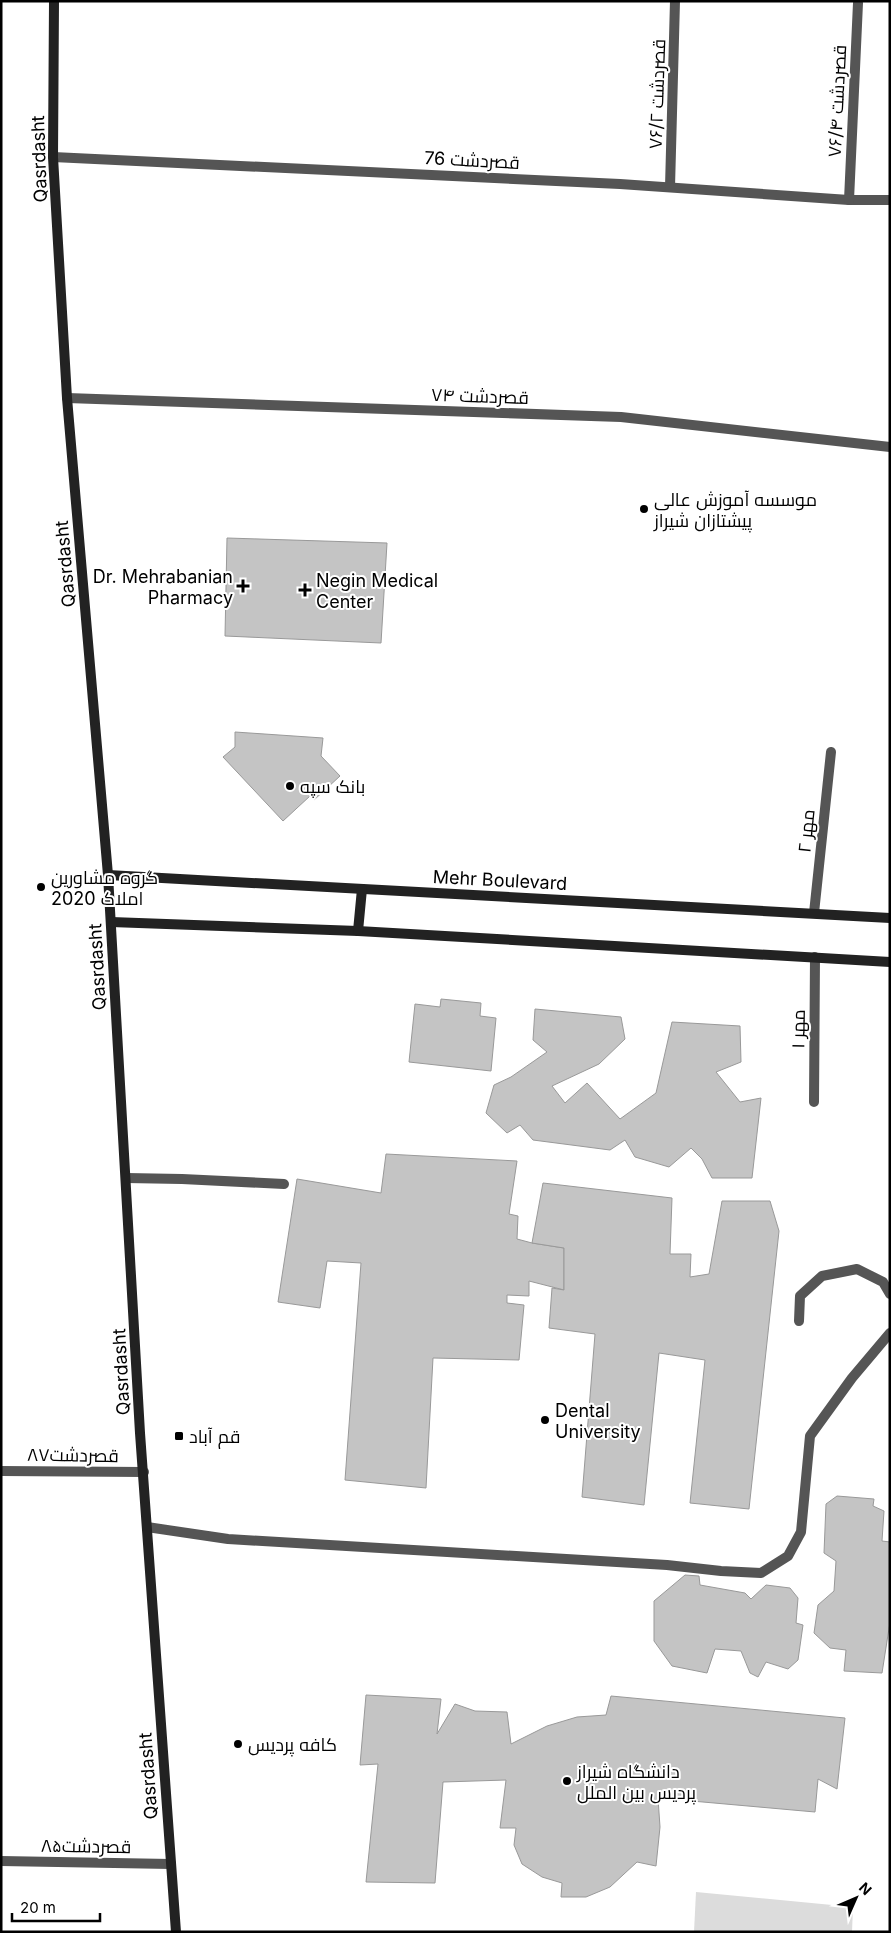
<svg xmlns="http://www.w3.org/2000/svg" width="891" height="1933" font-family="Inter,Cairo,sans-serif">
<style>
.green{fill:#dcdcdc}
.building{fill:#c4c4c4;stroke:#999}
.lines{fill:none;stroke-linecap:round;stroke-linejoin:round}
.service{stroke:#555;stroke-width:10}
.minor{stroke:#555;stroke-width:10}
.secondary{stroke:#222;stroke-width:10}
.poi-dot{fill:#000;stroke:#fff;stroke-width:2}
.labels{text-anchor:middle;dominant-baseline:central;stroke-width:4;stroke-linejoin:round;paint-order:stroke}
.street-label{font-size:18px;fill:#000;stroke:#fff}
.poi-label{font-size:18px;fill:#000;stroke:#fff;text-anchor:start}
</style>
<rect width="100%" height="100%" fill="#fff"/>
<!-- green -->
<path class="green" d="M696,1892L853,1907L852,1932H694Z"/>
<!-- building -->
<g class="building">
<path d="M227,538L387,543L381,643L225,636Z"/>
<path d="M235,732L323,738L321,756L340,776L314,800L310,796L283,821L223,757L235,747Z"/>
<path d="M441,999L481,1003L480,1016L496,1018L491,1071L409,1062L415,1004L440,1007Z"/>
<path d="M535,1009L621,1017L625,1039L599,1064L552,1086L565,1103L587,1083L620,1119L656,1093L672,1022L740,1026L741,1062L716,1072L740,1102L761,1098L752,1178H712L702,1159L691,1148L669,1167L635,1157L625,1140L610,1150L533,1140L520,1125L507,1133L486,1113L494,1085L511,1077L547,1052L533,1040Z"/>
<path d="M386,1154L517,1161L509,1214L518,1216L517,1239L532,1243L564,1248V1290L529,1281V1296L507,1295V1303L524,1305L519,1360L433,1358L426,1488L345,1480L361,1263L327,1261L320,1308L278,1302L297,1179L381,1193Z"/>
<path d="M543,1183L672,1198L670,1254H691L690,1277L709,1274L722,1201H770L779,1231L749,1509L690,1503L705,1360L659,1353L644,1505L582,1497L595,1334L549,1328L552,1288L564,1290V1248L532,1243Z"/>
<path d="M837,1496L874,1499L873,1506L884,1511L882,1541L890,1542V1622L882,1673L844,1671L846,1650L830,1648L814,1633L818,1605L834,1591L836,1561L824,1553L826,1504Z"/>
<path d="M685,1575L699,1576L700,1585L745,1593L751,1599L766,1585L790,1588L798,1598L796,1623L803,1625L798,1660L788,1669L766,1662L758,1677L750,1673L741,1651L715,1649L707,1673L672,1666L654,1641V1601Z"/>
<path d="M366,1695L441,1699L437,1734L455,1704L475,1711L507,1712L511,1744L547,1726L577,1717L606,1715L611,1696L845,1718L837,1789L818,1779L815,1812L658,1798L660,1827L656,1866L637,1862L610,1887L586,1897H561L562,1883L542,1877L522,1864L514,1845L516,1828H500L506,1780L443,1782L435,1883L366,1882L378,1764L360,1765Z"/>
</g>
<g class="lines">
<!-- service -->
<g class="service">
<path d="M126,1178L182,1179L284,1184"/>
<path d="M799,1321L800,1296L822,1276L857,1269L883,1282L890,1294"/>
<path d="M147,1527L228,1539L667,1565L721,1571L761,1573L788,1556L801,1532L810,1436L852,1378L890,1333"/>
</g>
<!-- minor -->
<g class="minor">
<path d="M53,157L620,184L849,200H890"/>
<path d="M670,187L675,1"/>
<path d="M849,200L858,3"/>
<path d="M67,398L621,417L890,447"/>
<path d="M814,913L831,752"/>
<path d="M814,1102L815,957"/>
<path d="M1,1471L144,1472"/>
<path d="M1,1861L171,1864"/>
</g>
<!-- secondary -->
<g class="secondary">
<path d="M54,1L53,157L67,398L108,875L140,1433L176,1932"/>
<path d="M108,875L890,918"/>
<path d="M111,922L358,931L890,962"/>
<path d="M358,931L362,889"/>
</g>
</g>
<!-- markers -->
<g class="poi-dot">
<circle cx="644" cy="509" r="5"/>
<path d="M240.5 578.5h5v5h5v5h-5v5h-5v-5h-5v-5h5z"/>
<path d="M302.5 582.5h5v5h5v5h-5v5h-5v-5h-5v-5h5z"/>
<circle cx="290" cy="786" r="5"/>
<circle cx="41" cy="887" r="5"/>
<circle cx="545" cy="1420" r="5"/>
<rect x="174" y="1431" width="10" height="10" rx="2.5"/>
<circle cx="238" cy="1744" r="5"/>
<circle cx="567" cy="1781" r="5"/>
</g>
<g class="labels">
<!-- street labels -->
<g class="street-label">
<text transform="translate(657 94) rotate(-88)">۷۶/۲ قصردشت</text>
<text transform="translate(837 101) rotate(-87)">۷۶/۴ قصردشت</text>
<text transform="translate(39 159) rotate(-92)">Qasrdasht</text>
<text transform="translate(472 160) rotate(3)">76 قصردشت</text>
<text transform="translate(480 396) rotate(2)">۷۴ قصردشت</text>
<text transform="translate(65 564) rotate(-95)">Qasrdasht</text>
<text transform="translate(806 831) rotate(-84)">۲ مهر</text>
<text transform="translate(500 880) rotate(3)">Mehr Boulevard</text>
<text transform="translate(97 967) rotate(-93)">Qasrdasht</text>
<text transform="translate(798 1029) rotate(-89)">۱ مهر</text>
<text transform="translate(121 1372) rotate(-93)">Qasrdasht</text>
<text transform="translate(73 1455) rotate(1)">قصردشت۸۷</text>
<text transform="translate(148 1776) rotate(-94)">Qasrdasht</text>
<text transform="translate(86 1846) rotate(1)">قصردشت۸۵</text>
</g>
<!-- poi labels -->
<g class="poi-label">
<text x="654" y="499">موسسه آموزش عالی<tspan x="654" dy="21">پیشتازان شیراز</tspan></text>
<text x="233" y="576" text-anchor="end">Dr. Mehrabanian<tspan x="233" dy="21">Pharmacy</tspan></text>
<text x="316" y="580">Negin Medical<tspan x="316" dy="21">Center</tspan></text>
<text x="300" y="786">بانک سپه</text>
<text x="51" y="877">گروه مشاورین<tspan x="51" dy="21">املاک 2020</tspan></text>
<text x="555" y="1410">Dental<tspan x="555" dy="21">University</tspan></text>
<text x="189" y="1436">قم آباد</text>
<text x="248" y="1744">کافه پردیس</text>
<text x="577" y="1771">دانشگاه شیراز<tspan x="577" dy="21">پردیس بین الملل</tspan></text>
</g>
</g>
<!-- border -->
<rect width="891" height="1933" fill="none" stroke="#000000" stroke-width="5"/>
<!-- north arrow -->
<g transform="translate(856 1898) rotate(45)" stroke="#ffffff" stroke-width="4" paint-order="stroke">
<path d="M0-4L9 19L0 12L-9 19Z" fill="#000000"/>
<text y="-8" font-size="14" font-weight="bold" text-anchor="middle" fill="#000000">N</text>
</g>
<!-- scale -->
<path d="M12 1913v8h88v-8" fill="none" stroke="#000000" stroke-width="2.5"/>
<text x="20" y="1913" font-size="15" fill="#000000" stroke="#ffffff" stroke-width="4" paint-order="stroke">20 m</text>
</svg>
